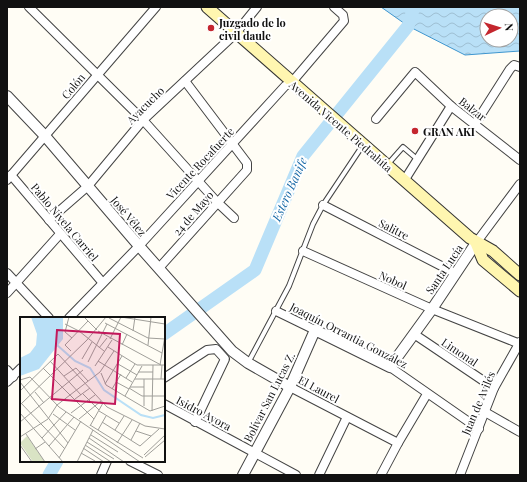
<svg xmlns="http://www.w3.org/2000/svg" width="527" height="482" font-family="'Playfair Display',serif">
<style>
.water{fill:url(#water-waves);stroke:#3f96cf;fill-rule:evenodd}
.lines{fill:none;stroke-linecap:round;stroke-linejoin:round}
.river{stroke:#b9e0f7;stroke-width:13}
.service-casing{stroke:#444;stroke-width:6}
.minor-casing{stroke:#444;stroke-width:10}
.tertiary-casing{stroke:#444;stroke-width:12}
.secondary-casing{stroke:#333;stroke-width:13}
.service{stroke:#fff;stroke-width:4}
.minor{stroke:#fff;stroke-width:8}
.tertiary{stroke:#fff;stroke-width:10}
.secondary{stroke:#fff6b0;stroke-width:11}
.poi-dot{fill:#c4262e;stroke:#fff;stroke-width:1.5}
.labels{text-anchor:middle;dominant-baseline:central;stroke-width:4;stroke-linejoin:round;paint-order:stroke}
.poi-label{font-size:11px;font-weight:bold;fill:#111;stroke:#fff;text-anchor:start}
.street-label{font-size:11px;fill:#111;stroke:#fff}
.water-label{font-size:12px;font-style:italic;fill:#1768a6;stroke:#fff}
.inset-river{fill:none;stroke:#b9e0f7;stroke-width:2}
.inset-road{fill:none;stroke:#a09f9a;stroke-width:1}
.view{fill:#c2185b;fill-opacity:0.15;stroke:#c2185b;stroke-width:2}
.inset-edge{fill:none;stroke:#111;stroke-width:2}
</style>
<defs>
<pattern id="water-waves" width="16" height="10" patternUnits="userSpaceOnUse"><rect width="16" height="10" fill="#b9e0f7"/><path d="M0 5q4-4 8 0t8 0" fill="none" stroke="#9ebfd3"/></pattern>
</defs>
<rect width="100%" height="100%" fill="#fffdf5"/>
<!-- water -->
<path class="water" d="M381,7H520V51L465,55L408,26ZM487,16H511V40H487Z"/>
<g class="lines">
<!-- river -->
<g class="river">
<path d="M164,334L255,270L303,156L408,26L414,7"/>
<path d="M49,475L57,461"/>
</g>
<defs>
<g id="service">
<path d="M388,164L403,147L417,159"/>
<path d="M248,363L289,286L313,224L323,205L363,145"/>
</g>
<g id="minor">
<path d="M29,7L143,120L217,202L234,218"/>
<path d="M376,119L415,72L451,106L520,160"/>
<path d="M475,124L510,69L514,65L520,67"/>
<path d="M11,175L102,282"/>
<path d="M7,180L156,7"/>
<path d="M404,181L451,106"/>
<path d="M323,205L455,273"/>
<path d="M49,220L88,186L143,120L236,33L257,7"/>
<path d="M476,243L520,184"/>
<path d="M303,251L432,309L520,344"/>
<path d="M159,268L247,170V163L185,81"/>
<path d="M7,273L49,318"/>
<path d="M7,293L60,234"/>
<path d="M276,311L315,330"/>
<path d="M69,318L139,246L285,86L292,82L344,21L343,15L334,7"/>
<path d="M414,334L494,388"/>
<path d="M390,367L479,429"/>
<path d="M7,370L13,377"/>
<path d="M164,378L207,350L216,349L225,359L195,422"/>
<path d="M7,382L21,368"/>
<path d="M290,387L398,443"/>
<path d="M164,404L296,475"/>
<path d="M485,412L520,432"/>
<path d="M130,461L158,475"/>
<path d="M101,475L107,461"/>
<path d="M319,475L347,417"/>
<path d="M381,475L398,443L427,394"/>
<path d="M460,475L494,388L520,342"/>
</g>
<g id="tertiary">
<path d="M7,96L45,136L139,246L232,351L248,363L290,387"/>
<path d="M243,475L290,387L315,330L390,367L432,309L476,243"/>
</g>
<g id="secondary">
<path d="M207,7L470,238L493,251L520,275"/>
<path d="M476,243L483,260L520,291"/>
</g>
</defs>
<!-- service casing -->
<use href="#service" class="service-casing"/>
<!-- minor casing -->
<use href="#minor" class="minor-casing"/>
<!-- tertiary casing -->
<use href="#tertiary" class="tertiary-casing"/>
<!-- secondary casing -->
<use href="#secondary" class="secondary-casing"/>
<!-- service -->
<use href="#service" class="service"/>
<!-- minor -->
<use href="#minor" class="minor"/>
<!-- tertiary -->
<use href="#tertiary" class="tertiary"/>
<!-- secondary -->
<use href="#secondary" class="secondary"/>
</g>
<!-- markers -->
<g class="poi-dot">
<circle cx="211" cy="28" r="4"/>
<circle cx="415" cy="131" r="4"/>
</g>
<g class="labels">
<!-- poi labels -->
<g class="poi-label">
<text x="219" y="22">Juzgado de lo<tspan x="219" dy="13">civil daule</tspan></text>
<text x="423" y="131">GRAN AKI</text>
</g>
<!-- street labels -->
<g class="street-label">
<text transform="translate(73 86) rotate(-50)">Colón</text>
<text transform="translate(145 105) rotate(-45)">Ayacucho</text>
<text transform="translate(473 109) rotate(38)">Balzar</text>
<text transform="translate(341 126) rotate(41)">Avenida Vicente Piedrahíta</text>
<text transform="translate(200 163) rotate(-47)">Vicente Rocafuerte</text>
<text transform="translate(193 213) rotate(-49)">24 de Mayo</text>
<text transform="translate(129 216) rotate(50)">José Vélez</text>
<text transform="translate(65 222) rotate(50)">Pablo Nivela Carriel</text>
<text transform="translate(394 229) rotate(27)">Salitre</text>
<text transform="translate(444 269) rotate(-56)">Santa Lucía</text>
<text transform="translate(393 280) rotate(24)">Nobol</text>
<text transform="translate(349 335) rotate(27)">Joaquín Orrantia González</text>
<text transform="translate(460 352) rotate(34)">Limonal</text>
<text transform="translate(319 389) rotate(28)">El Laurel</text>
<text transform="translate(269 397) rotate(-63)">Bolívar San Lucas Z.</text>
<text transform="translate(478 403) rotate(-67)">Juan de Avilés</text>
<text transform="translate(204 413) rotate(28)">Isidro Ayora</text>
</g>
<!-- water labels -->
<g class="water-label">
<text transform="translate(289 189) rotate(-66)">Estero Banife</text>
</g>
</g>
<!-- overview -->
<g transform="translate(20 317)">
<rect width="145" height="145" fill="#fffdf5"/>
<path d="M7,119L25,145H13L0,126Z" fill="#d9e3c4"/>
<path d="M11,0H43V22L19,52L0,59V41L10,36L16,28L17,17Z" fill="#b9e0f7"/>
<path class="inset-river" d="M37,28L55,44L70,51L84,73L121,98L133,101L145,98"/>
<path class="inset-road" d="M49,0L45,15L52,21M64,0L77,13M101,0L145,7M89,1L128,21L145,22M85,6L142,36M45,7L59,14L84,34M78,14L141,48M113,14L115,0M90,22L101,0M102,28L107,17M128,28L131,0M88,30L117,48H145M79,31L87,21M51,34L45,28L68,4M62,42L72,25M30,44L61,78M78,44L112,65M68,45L87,7M98,47L117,58M140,48L145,19M75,49L92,23M23,51L74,102M118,55H133M81,56L86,68L130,94L145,89M44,59L56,51L68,64M106,61L115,47M115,62H145M141,62L142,48M0,63L10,60L39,90L120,145M0,65L48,126M96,65L109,72M85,67L102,39M110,70H124M109,71L122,79H145M92,72L101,57M0,74L38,37L87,90L125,109L145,112M15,75L24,86M63,77L79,93M105,79L122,49M55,82L70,71M0,85L45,132M0,88L67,23L86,0M124,89V62M79,94L99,106M132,94L133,48M0,96L43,145M51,96L75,78M33,97L55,113M59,102L81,84M0,105L63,53M82,105L120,129L139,112M70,108L123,141M70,109L83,86M78,113L86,99M95,113L104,99M116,114L131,119M6,117L25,145M71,118L98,135M0,120L28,102L37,88L80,55L94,34M22,121L46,95M69,121L104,145M111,123L120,106M67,125L94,142M97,126L112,103M0,128L12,145M65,128L91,145M29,129L54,100M63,131L84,145M15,132L25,125M61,136L75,144M124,138L145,118M125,140L145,123M39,141L61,104M57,145L73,113"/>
<path class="view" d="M37,13L100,17L95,87L32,82Z"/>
<rect width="145" height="145" class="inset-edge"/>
</g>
<!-- border -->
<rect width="527" height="482" fill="none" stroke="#111111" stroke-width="16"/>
<!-- north arrow -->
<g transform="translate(499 28) rotate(86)"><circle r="19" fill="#ffffff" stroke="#a0a0a0"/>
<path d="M0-3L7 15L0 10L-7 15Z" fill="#c4262e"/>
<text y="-6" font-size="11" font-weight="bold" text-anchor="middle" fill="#111111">N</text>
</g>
</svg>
